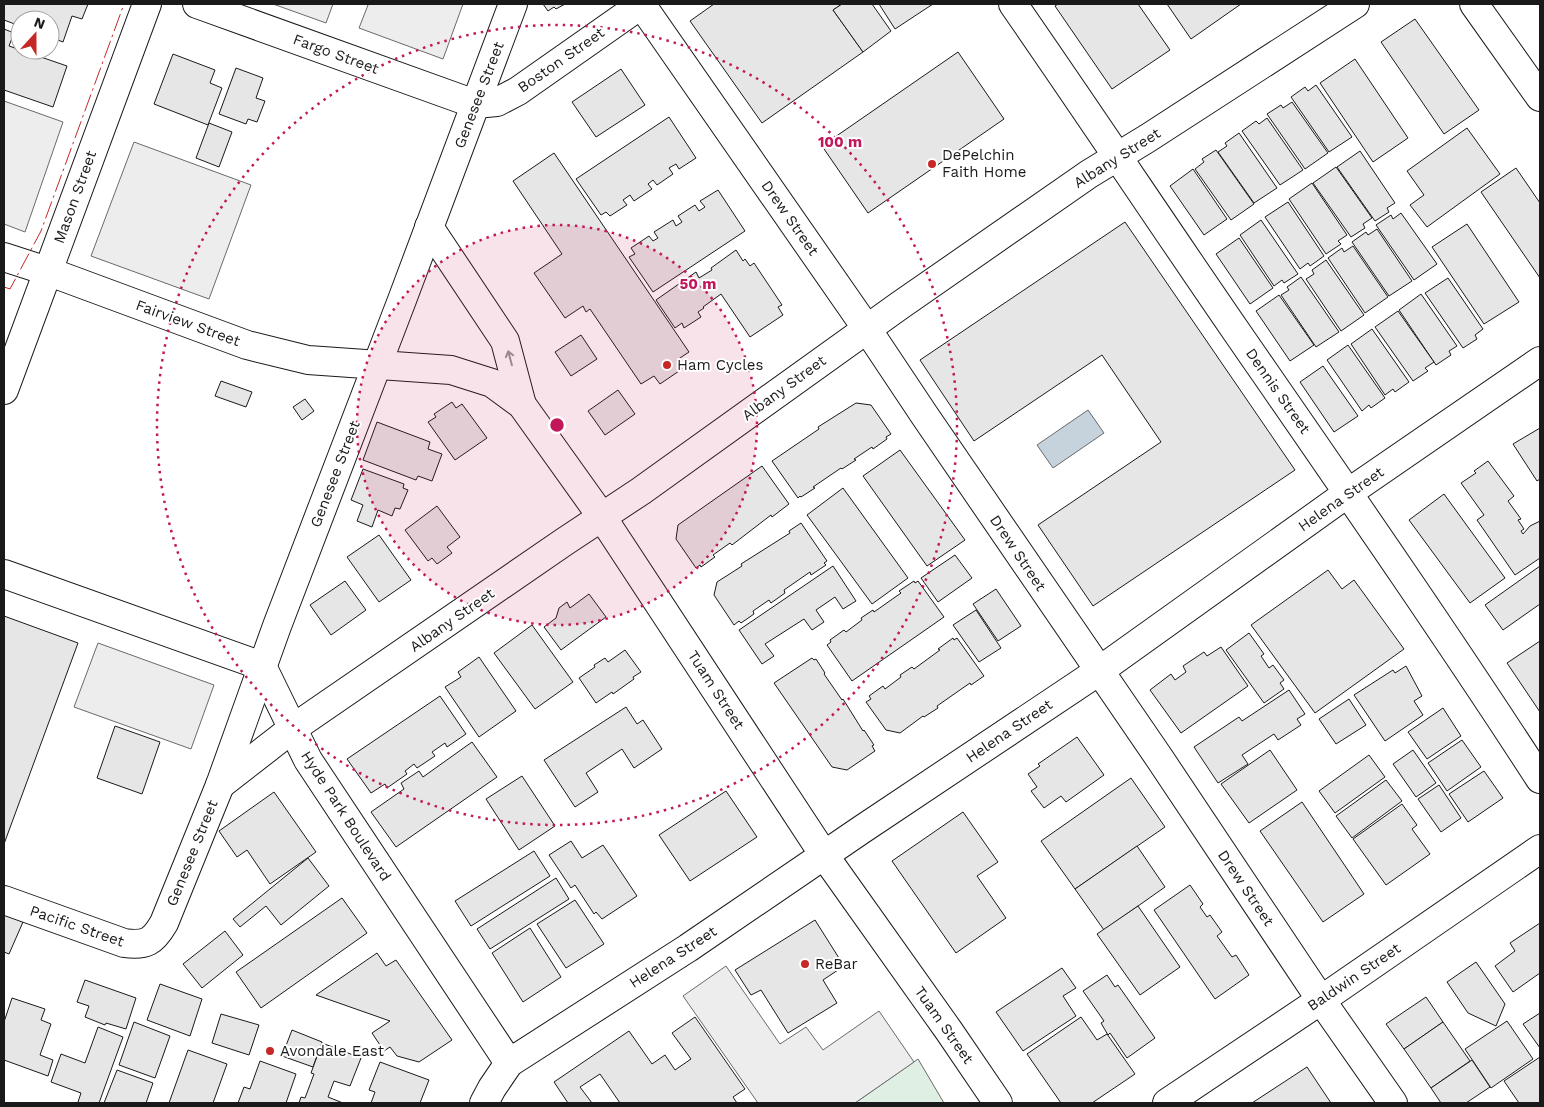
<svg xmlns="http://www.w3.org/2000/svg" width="1544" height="1107" font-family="'Work Sans',sans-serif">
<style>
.green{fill:#e0efe3;stroke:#6a6a6a}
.parking{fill:#ededed;stroke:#6a6a6a}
.water{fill:#c6d2dc;stroke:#6a6a6a}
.building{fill:#e6e6e6;stroke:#1a1a1a}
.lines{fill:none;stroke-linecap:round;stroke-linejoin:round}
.minor-casing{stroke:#1a1a1a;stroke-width:30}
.minor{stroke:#fff;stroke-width:28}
.power{stroke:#c62828;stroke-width:1;stroke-dasharray:18 4 2.5 4;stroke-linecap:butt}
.oneway{stroke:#989898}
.ring{fill:none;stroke:#c2185b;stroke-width:2.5;stroke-dasharray:2.5 5}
.poi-dot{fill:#c62828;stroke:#fff;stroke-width:2}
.labels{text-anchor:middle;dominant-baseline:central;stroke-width:4;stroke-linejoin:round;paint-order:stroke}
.street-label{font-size:15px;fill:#1a1a1a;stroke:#fff}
.poi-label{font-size:15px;fill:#1a1a1a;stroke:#fff;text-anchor:start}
.centre{fill:#c2185b;stroke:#fff;stroke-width:2.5}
.ring-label{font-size:15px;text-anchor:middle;font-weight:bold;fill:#c2185b;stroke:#fff;stroke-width:4;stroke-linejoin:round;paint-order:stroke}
</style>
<rect width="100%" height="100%" fill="#fff"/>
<!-- green -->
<path class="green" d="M918,1059L944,1103H855Z"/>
<!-- parking -->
<g class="parking">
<path d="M273,4H333L326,23Z"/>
<path d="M366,4H463L443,59L359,28L368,5Z"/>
<path d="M4,101L63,122L25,232L4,224Z"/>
<path d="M134,142L251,185L209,299L91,256Z"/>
<path d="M98,643L214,685L191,749L74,707Z"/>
<path d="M726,966L780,1044L806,1027L823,1050L879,1011L914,1062L855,1103H758L683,996Z"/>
</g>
<!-- water -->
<path class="water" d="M1088,410L1104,433L1053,468L1037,445Z"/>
<!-- building -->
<g class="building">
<path d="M4,4H88L82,19L72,16L63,42L50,37V20H20V26L4,20Z"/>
<path d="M543,4H565L556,9L554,7L548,11Z"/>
<path d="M714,4H842L833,10L863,52L762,123L690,21Z"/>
<path d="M842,4H872L891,31L863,52L833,10Z"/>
<path d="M879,4H933L895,29Z"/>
<path d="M1058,4H1138L1170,50L1112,89L1055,6Z"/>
<path d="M1167,4H1241L1191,39Z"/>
<path d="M1415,19L1479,110L1444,134L1381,42Z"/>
<path d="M4,29L14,33L9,46L67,66L53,107L4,90Z"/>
<path d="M958,52L1004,119L868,213L822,146Z"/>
<path d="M173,54L215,70L210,83L222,88L208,125L154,104Z"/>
<path d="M1355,59L1408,138L1373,162L1320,83Z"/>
<path d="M236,68L263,78L256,98L265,101L257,122L248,119L246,124L219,114Z"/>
<path d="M621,69L645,105L596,137L572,102Z"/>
<path d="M1316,85L1352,137L1329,152L1291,97L1305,87L1308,91Z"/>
<path d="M1292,102L1328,153L1305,169L1267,114L1281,105L1283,108Z"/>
<path d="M669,117L696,158L679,169L676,164L669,168L673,174L657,185L653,180L648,184L652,189L634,201L630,195L623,200L627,205L610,216L606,212L601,215L576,179Z"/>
<path d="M1267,118L1303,170L1280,185L1242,131L1256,121L1259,124Z"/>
<path d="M209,123L232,132L219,167L196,158Z"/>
<path d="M1467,128L1500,174L1427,227L1410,205L1424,195L1407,171Z"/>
<path d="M1239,133L1277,188L1254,203L1218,152L1227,146L1225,143Z"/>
<path d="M1216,150L1254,204L1231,220L1195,169L1204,162L1202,159Z"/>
<path d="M1360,151L1395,203L1387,208L1389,212L1375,221L1337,167Z"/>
<path d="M554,153L689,352L677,360L682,369L660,384L654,376L641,384L590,309L586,312L583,306L565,318L534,273L562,254L513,181Z"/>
<path d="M1336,167L1372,218L1363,224L1365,228L1351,237L1313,183Z"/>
<path d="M1516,168L1540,203V278L1481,192Z"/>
<path d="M1193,169L1227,219L1204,235L1170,186Z"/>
<path d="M1312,183L1347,235L1338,241L1341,244L1326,254L1289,199Z"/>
<path d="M718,190L745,231L653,292L629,257L635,254L631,248L649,236L653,241L658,238L654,232L673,220L676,226L682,222L678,216L695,205L699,211L705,207L700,201Z"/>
<path d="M1288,202L1324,256L1310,266L1308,263L1300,269L1265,217Z"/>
<path d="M1401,213L1437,264L1414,280L1376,225L1391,215L1393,219Z"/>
<path d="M1261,220L1298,274L1284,283L1282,280L1274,286L1240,235Z"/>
<path d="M1125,222L1295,470L1093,606L1038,525L1161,442L1102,355L974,441L920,360Z"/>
<path d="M1467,224L1519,302L1484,324L1432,247Z"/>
<path d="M1377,229L1412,281L1389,296L1352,242L1366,232L1368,235Z"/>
<path d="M1239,238L1273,288L1250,304L1216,254Z"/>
<path d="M1353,246L1388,297L1365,313L1328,258L1342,248L1344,252Z"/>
<path d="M736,250L743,261L745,259L750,266L754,263L782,305L778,307L783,315L750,337L721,294L703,307L704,308L698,312L701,317L684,328L682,323L675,328L656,300L696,272L699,278L712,270L711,268Z"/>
<path d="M1326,260L1364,315L1341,331L1306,279L1314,274L1312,270Z"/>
<path d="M1301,277L1339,332L1316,347L1281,295L1289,290L1287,287Z"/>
<path d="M1448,278L1483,329L1475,335L1477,339L1463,348L1425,293Z"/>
<path d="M1421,294L1457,346L1449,351L1451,355L1436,365L1399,310Z"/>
<path d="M1279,295L1314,345L1290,361L1256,311Z"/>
<path d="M1398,311L1434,362L1425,368L1428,371L1413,381L1375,327Z"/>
<path d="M1372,329L1409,382L1395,392L1393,389L1385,395L1351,344Z"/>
<path d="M581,335L597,359L571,376L555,352Z"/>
<path d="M1348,345L1385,398L1371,408L1369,405L1362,411L1327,360Z"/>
<path d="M1323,366L1358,416L1334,432L1300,382Z"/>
<path d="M221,381L252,392L246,407L215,396Z"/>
<path d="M618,390L635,414L605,435L588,411Z"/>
<path d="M305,399L314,411L302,420L293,407Z"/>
<path d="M452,402L456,408L462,404L487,438L455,460L428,422L436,417L434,414Z"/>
<path d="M856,403L871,405L891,434L886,437L887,439L873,449L872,447L854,459L856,460L842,469L841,468L813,487L815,488L801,497L800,496L798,498L772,461L819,429L818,427Z"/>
<path d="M377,422L430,442L428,449L442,454L432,481L418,476L416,480L363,460Z"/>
<path d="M1540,428V479L1537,481L1513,444Z"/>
<path d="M900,450L965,540L927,566L863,476Z"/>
<path d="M1488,461L1514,496L1508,501L1521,519L1518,520L1524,529L1521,531L1523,534L1530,526L1540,521V558L1515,575L1477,520L1484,515L1461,483L1476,473L1474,471Z"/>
<path d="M762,466L789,504L772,517L771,515L732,545L730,543L713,555L715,557L701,567L700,565L696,568L676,539L678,525Z"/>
<path d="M363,469L404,484L403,488L408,490L400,509L395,508L392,516L378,510L372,527L357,521L363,505L351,500Z"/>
<path d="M843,488L908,578L872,604L807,515Z"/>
<path d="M1444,494L1505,578L1470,603L1409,520Z"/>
<path d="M437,506L460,537L447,547L452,553L437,564L432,558L428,561L405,530Z"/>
<path d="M801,523L827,561L824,563L826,565L811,575L810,572L784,590L785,593L771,603L769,600L753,611L754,614L741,623L739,621L734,625L714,595L717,582L742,566L741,564L790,533L789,531Z"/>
<path d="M379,535L411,580L379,602L347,557Z"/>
<path d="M955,555L972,578L938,602L921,578Z"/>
<path d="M833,566L856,601L843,609L835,597L816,610L824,622L812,630L804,619L765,644L774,656L762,664L739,630Z"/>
<path d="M1540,566V604L1503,630L1485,605Z"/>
<path d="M1328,570L1342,589L1354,580L1404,649L1315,713L1251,625Z"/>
<path d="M345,581L366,610L331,635L310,605Z"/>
<path d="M914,581L915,583L918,581L944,617L852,681L827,645L831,642L830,640L844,630L846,632L862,620L861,618L873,610L874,612L901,593L899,591Z"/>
<path d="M996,589L1021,626L998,641L973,604Z"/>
<path d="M589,594L606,617L561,650L544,627L556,618L559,608L567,602L570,608Z"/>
<path d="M976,610L1001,648L979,662L953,625Z"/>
<path d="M4,616L78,643L4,844Z"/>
<path d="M532,625L573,682L535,709L494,653Z"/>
<path d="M1249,633L1264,654L1261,656L1269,668L1273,665L1284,680L1280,683L1284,689L1264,703L1226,650Z"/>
<path d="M953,638L954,640L957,638L984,676L971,685L970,683L937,706L938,708L924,717L923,716L900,733L886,730L866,702L871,699L869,696L883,686L885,689L901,677L900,675L912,667L914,669L940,650L938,649Z"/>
<path d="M1540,641V712L1507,663Z"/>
<path d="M1221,647L1248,686L1181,733L1150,690L1171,674L1175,680L1186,672L1183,666L1204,652L1207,656Z"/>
<path d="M625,650L641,672L633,677L634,679L613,694L612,692L596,703L579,678L595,667L594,665L605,658L608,662Z"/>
<path d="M479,657L516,711L479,737L445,687L461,677L458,672Z"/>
<path d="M812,658L814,660L816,659L825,673L824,674L842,700L843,699L863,731L864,730L874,745L872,746L875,751L847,770L832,767L774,683Z"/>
<path d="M1406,666L1422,696L1414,701L1423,715L1385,741L1354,695L1393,670L1395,673Z"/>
<path d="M1289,690L1305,714L1297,719L1301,725L1278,740L1274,734L1242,755L1248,764L1218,783L1194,747L1239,717L1242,721Z"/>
<path d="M440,696L466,734L447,747L445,743L432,752L435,756L417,768L414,764L405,771L407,774L387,788L385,784L371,793L347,759Z"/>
<path d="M1349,699L1366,725L1336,744L1319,719Z"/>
<path d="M626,707L637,724L643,720L662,749L634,768L622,749L586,773L598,792L575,807L544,760Z"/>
<path d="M1443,708L1461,736L1427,759L1408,732Z"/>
<path d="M115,726L160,742L142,794L97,778Z"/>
<path d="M1077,737L1104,775L1066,802L1061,796L1044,808L1031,791L1037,787L1028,774L1040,766L1038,764Z"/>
<path d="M1462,740L1481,767L1447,791L1428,763Z"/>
<path d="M472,742L497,777L396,847L371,812L404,789L401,783L419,771L423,777Z"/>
<path d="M1270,750L1297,790L1249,823L1221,784Z"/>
<path d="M1413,750L1436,783L1416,797L1393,764Z"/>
<path d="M1369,755L1385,777L1335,813L1319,791Z"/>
<path d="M1484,771L1503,798L1468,822L1449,794Z"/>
<path d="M522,776L555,826L519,850L486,799Z"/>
<path d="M1131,778L1165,827L1075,889L1041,841Z"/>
<path d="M1386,780L1402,801L1352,838L1336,816Z"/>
<path d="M1439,785L1461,818L1441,832L1418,799Z"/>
<path d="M726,791L757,837L690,881L659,835Z"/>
<path d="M274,792L316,852L270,884L247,850L237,857L219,831Z"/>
<path d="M1302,802L1364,894L1323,922L1260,831Z"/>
<path d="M1402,804L1417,825L1412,829L1430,854L1386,885L1353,839Z"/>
<path d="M963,812L998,862L977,876L1006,918L956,953L892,861Z"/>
<path d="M571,841L582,858L603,845L637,896L602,919L596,912L594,914L575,885L571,888L549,855Z"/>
<path d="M1137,846L1165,887L1104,930L1075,889Z"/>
<path d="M534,851L550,876L471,926L455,901Z"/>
<path d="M308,858L329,886L281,925L266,906L240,927L233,919Z"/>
<path d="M556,878L569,899L490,949L477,929Z"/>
<path d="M1190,885L1203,904L1200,907L1207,917L1210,915L1222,932L1217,936L1232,957L1236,955L1249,975L1215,999L1154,910Z"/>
<path d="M342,898L367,933L261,1008L236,972Z"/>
<path d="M575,900L604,944L566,968L537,924Z"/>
<path d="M1138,906L1180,967L1140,995L1097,934Z"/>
<path d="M4,914L23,922L9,954L4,952Z"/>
<path d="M815,920L844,966L823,980L837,1003L788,1033L761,990L751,995L735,970Z"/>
<path d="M1540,923V973L1513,992L1495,966L1515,951L1510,943Z"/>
<path d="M530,928L561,977L523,1002L492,953Z"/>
<path d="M225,931L243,955L202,988L183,964Z"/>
<path d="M377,953L386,966L396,960L452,1040L419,1062L397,1056L390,1047L384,1051L372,1033L390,1021L316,995Z"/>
<path d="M1476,962L1505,1004L1496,1026L1468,1013L1447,982Z"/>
<path d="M1062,968L1076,988L1063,996L1076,1016L1023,1051L996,1012Z"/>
<path d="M1107,975L1115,987L1118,985L1155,1038L1127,1058L1110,1033L1108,1035L1101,1023L1104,1021L1083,991Z"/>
<path d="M85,980L136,998L126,1029L106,1023L105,1025L85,1017L89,1006L77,1002Z"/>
<path d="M160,984L202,999L190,1036L147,1020Z"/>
<path d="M1426,997L1443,1022L1404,1049L1386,1024Z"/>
<path d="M12,998L45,1009L41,1020L51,1024L40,1055L53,1060L48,1076L4,1060V1022Z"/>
<path d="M1540,1013V1048L1523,1024Z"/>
<path d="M221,1014L259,1025L249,1055L212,1043Z"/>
<path d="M695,1017L745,1089L733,1097L737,1103H620L600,1074L580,1087L592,1103H568L554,1082L629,1031L652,1064L665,1055L675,1070L691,1059L672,1033Z"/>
<path d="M1081,1017L1097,1040L1107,1034L1135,1074L1092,1103H1061L1027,1054Z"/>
<path d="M1507,1021L1533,1059L1491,1088L1465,1049Z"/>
<path d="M134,1022L170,1036L155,1078L119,1065Z"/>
<path d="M1443,1022L1470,1061L1431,1088L1404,1049Z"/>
<path d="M98,1027L123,1037L99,1103H80L78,1102L81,1093L51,1082L61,1054L85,1063Z"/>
<path d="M292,1030L322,1042L313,1067L282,1056Z"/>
<path d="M322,1043L361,1058L350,1086L334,1081L328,1097L343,1103H299L301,1097L305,1098L314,1074L311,1073Z"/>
<path d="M188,1050L227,1064L213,1103H169Z"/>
<path d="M1540,1057V1103H1519L1504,1081Z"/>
<path d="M1472,1060L1490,1087L1466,1103H1441L1431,1088Z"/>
<path d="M260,1061L296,1074L286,1103H238L244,1087L250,1089Z"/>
<path d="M380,1062L429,1080L420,1103H371L375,1092L369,1090Z"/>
<path d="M1307,1067L1331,1103H1252Z"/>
<path d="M117,1070L153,1083L146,1103H104Z"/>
</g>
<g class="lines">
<defs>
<g id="minor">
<path d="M197,4L475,104L497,102L518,91L642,4"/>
<path d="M641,4L867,329L925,416L1160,759L1321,1000L1393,1103"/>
<path d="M1013,4C1088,112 1161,222 1236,331C1339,480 1442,628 1540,779"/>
<path d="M1474,4L1540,97"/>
<path d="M429,227L505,341L522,405"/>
<path d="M4,257L47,271L247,345L308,360L451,370L492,383L522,405L602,517L824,855L949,1031L998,1103"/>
<path d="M4,390L147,4"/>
<path d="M4,574L262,666L308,760L509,1063"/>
<path d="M220,785L292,729L564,542L641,491L899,306L1089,174L1148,138L1355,4"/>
<path d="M4,900L124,943C146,946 153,942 164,923L220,785L277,626L402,300L513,4"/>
<path d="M484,1103L492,1088L509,1063L688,948L861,830L1099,671L1348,493L1540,361"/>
<path d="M1167,1103L1321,1000L1540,849"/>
</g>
</defs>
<!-- minor casing -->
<use href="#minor" class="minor-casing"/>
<!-- minor -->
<use href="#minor" class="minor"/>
<!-- power -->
<path class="power" d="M4,287L10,289L41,231L124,4"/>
</g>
<!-- one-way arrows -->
<defs><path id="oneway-shaft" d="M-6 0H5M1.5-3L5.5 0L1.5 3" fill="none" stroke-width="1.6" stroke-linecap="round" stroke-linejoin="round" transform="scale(1.25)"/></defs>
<use class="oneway" href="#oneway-shaft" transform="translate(510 358) rotate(-105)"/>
<!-- distance rings -->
<circle cx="557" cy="425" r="200" fill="#c2185b" fill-opacity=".12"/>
<g class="ring">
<circle cx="557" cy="425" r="200"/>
<circle cx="557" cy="425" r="400"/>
</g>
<!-- markers -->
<g class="poi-dot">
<circle cx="932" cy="164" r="5"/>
<circle cx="667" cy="365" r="5"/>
<circle cx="805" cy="964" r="5"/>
<circle cx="270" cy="1051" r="5"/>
</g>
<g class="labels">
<!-- street labels -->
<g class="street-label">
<text transform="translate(336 54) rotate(20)">Fargo Street</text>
<text transform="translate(561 60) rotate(-35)">Boston Street</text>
<text transform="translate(479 95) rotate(-69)">Genesee Street</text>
<text transform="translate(1117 158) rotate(-32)">Albany Street</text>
<text transform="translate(75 197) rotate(-70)">Mason Street</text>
<text transform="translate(790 218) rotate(55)">Drew Street</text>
<text transform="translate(188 323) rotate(20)">Fairview Street</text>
<text transform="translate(784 388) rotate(-36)">Albany Street</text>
<text transform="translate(1278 391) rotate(55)">Dennis Street</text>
<text transform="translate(335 474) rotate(-69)">Genesee Street</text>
<text transform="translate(1341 499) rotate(-35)">Helena Street</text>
<text transform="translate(1018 553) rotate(56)">Drew Street</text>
<text transform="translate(452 620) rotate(-35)">Albany Street</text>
<text transform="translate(716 690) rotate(57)">Tuam Street</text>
<text transform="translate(1009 731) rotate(-34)">Helena Street</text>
<text transform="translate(346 816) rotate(57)">Hyde Park Boulevard</text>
<text transform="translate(192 853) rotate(-68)">Genesee Street</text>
<text transform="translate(1246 888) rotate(56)">Drew Street</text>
<text transform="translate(77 926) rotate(19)">Pacific Street</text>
<text transform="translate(673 957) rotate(-33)">Helena Street</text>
<text transform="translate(1354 977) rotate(-34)">Baldwin Street</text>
<text transform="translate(944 1025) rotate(55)">Tuam Street</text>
</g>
<!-- poi labels -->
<g class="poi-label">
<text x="942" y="155">DePelchin<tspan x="942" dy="17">Faith Home</tspan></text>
<text x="677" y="365">Ham Cycles</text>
<text x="815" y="964">ReBar</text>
<text x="280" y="1051">Avondale East</text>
</g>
</g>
<circle cx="557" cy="425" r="8" class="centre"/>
<g class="ring-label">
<text x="840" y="147">100 m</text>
<text x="698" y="289">50 m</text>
</g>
<!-- border -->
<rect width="1544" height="1107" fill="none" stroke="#1a1a1a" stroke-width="10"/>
<!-- north arrow -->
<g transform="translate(35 35) rotate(21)"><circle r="24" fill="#ffffff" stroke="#a3a3a3"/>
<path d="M0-4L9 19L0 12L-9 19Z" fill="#c62828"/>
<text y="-8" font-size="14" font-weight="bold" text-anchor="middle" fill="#1a1a1a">N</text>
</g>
</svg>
